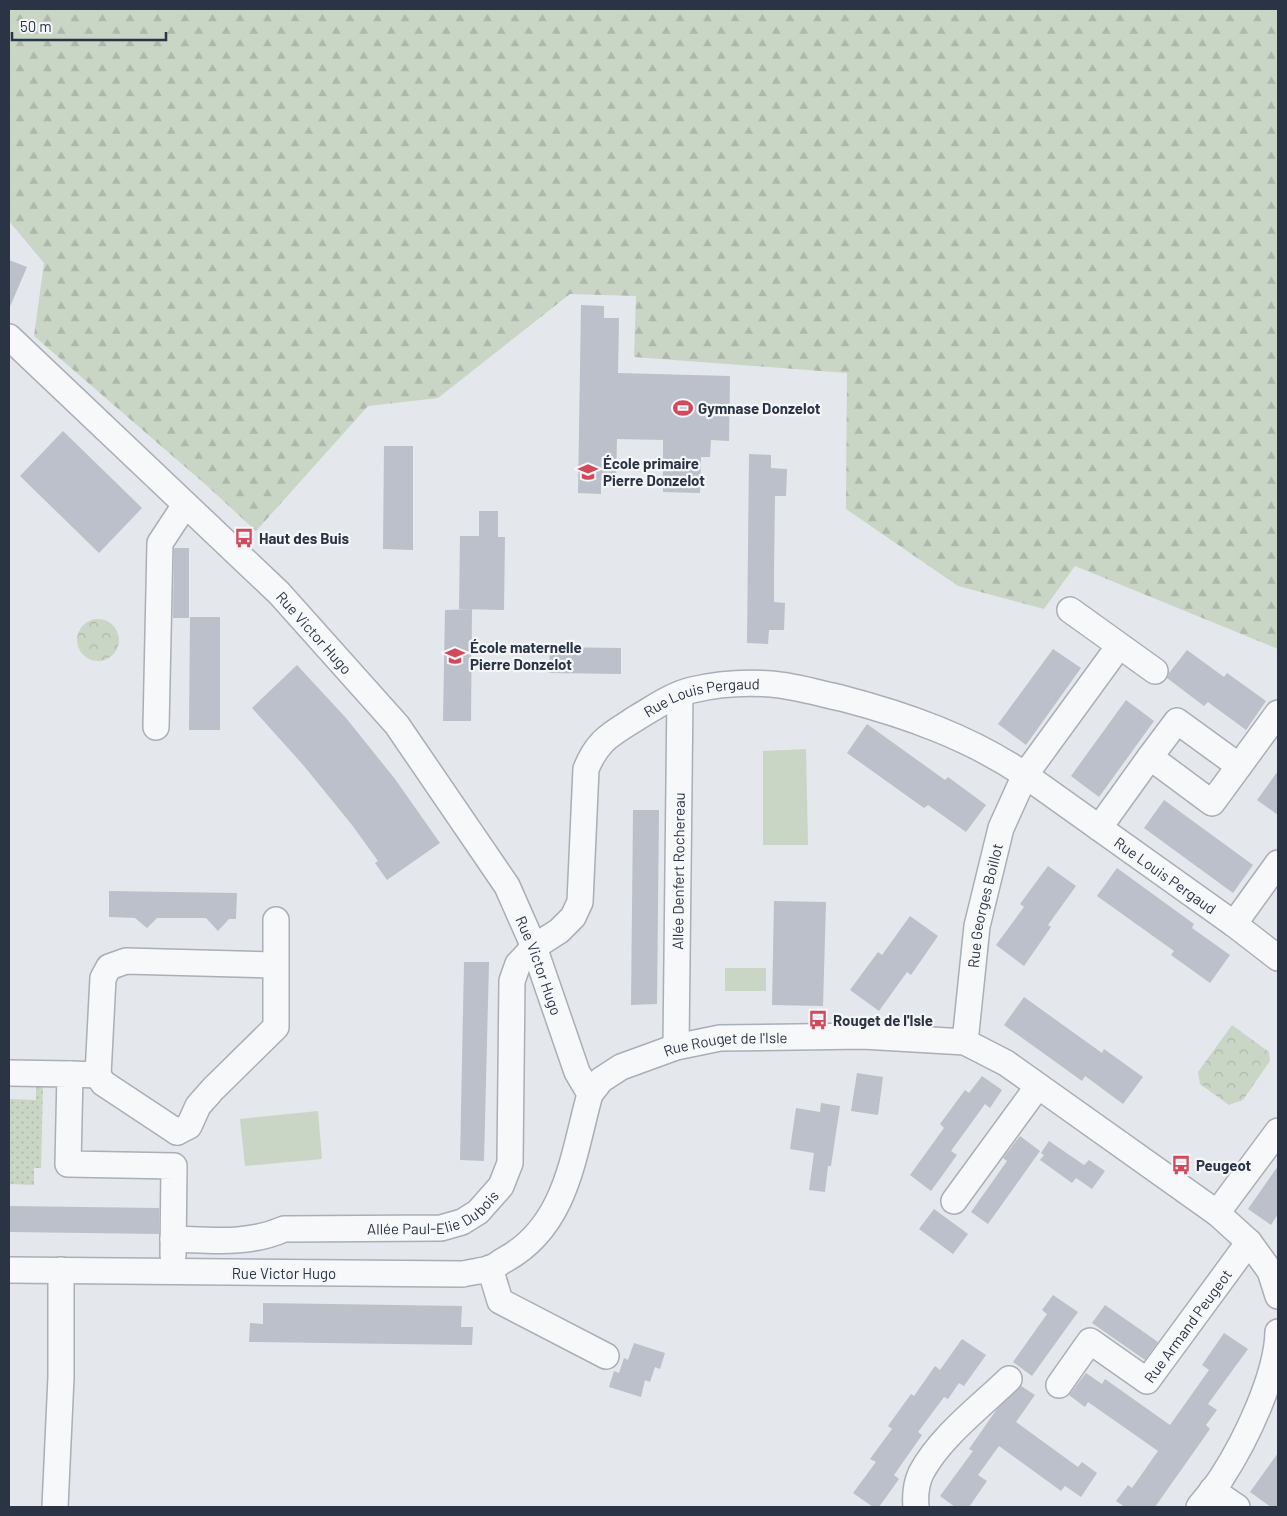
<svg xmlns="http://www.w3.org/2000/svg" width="1287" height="1516" font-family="Barlow,sans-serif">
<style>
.grass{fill:url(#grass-dots)}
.forest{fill:url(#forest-firs)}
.park{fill:url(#park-crowns)}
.pitch{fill:#c9d6c5}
.building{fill:#bbc0ca}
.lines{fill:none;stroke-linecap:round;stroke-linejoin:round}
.minor-casing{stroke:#a9aeb7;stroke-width:28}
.minor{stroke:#f7f8fa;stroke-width:25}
.labels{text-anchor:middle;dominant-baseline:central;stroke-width:4.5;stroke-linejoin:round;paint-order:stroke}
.poi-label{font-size:15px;font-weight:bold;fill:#2b3445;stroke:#f4f6f9;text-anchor:start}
.street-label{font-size:15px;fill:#2b3445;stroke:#f4f6f9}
</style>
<defs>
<pattern id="grass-dots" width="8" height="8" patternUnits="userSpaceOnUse" patternTransform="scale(1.25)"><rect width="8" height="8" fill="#c9d6c5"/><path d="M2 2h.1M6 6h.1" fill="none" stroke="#adb8ab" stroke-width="1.8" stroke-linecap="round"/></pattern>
<pattern id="forest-firs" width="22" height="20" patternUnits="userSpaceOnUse" patternTransform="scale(1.25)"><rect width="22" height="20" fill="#c9d6c5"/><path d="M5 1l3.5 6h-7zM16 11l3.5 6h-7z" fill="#adb8ab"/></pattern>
<pattern id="park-crowns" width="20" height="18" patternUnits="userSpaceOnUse" patternTransform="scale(1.25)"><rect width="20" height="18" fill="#c9d6c5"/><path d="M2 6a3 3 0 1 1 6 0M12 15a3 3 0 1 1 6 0" fill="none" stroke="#adb8ab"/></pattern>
</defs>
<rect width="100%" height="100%" fill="#e4e7ec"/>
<!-- grass -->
<path class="grass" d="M36,1084H43L41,1168H34V1185L9,1184V1099L36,1100Z"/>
<!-- forest -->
<path class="forest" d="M9,9H1278V649L1075,566L1044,609L958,586L846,509L847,373L634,357L636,296L570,294L438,398L368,406L256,531L205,484L34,336L44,263L9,221Z"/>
<!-- park -->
<g class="park">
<circle cx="98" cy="640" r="21"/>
<path d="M1232,1025L1269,1052L1270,1061L1243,1100L1229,1105L1200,1084L1198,1072Z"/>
</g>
<!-- pitch -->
<g class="pitch">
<path d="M806,749L808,845H763V751Z"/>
<rect x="725" y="968" width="41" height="23"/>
<path d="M318,1111L322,1159L245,1166L240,1119Z"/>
</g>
<!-- building -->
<g class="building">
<path d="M9,260L27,267L9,309Z"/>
<path d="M581,305L604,306V318H619L618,373L730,376L729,441L711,440L710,457H701L700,493L663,492V440L617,439L616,480H601V494L578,493Z"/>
<path d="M63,431L142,508L99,553L20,476Z"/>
<path d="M384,446H413V550L383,549Z"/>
<path d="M749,454L771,455V468L787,469L786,496H775L774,575V602L785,603L784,630H769L768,644L747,643Z"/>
<path d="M479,511H498V537H505L504,610L459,609L460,536H479Z"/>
<path d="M174,548H189V618H173Z"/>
<path d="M472,609L471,721H443L445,610Z"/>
<path d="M190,617H220V730H189Z"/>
<path d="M550,647L621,648V674L549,673Z"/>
<path d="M1053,649L1081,668L1026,745L998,724Z"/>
<path d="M1187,650L1224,677L1227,673L1266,701L1246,730L1208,702L1204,706L1167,678L1169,673Z"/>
<path d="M297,665L346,718L395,779L440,843L387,880L375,863L378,861L352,825L304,766L252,708Z"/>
<path d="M1126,700L1154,721L1099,797L1071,776Z"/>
<path d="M867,724L945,780L948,777L986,805L966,832L928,805L924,808L847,753Z"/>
<path d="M1278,771V815L1257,800Z"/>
<path d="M1164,800L1253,865L1233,893L1144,828Z"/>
<path d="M633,810H659L657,1004L631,1005Z"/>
<path d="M1048,866L1076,886L1048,925L1051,927L1024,966L996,945L1024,907L1020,904Z"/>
<path d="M1117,868L1194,924L1192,928L1230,955L1210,983L1171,955L1174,951L1097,896Z"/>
<path d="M109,891L237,893L236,919H229L218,931L206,918H157L147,928L135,918L109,917Z"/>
<path d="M774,901L826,902L823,1006L772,1005Z"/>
<path d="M910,916L938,936L911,975L907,972L879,1011L850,990L878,952L882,955Z"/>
<path d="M464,962H489L484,1161L460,1160Z"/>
<path d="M1024,997L1102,1053L1104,1049L1143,1077L1123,1104L1085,1076L1082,1081L1004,1025Z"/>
<path d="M857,1073L883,1077L878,1115L851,1111Z"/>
<path d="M982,1076L1002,1090L990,1108L985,1104L951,1151L957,1155L931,1191L910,1175L944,1128L940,1124L965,1090L969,1093Z"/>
<path d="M821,1103L840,1106L831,1166H828L825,1192L809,1190L814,1153L790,1149L796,1108L820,1112Z"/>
<path d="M1020,1136L1040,1151L988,1224L971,1212L1007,1161L1003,1158Z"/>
<path d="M1049,1141L1084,1165L1089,1160L1105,1171L1092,1189L1076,1178L1072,1183L1040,1160L1044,1155L1041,1153Z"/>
<path d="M1278,1166V1214L1271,1225L1248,1209Z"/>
<path d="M9,1206L159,1208V1234L9,1232Z"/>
<path d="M934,1209L968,1234L953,1254L919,1229Z"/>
<path d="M1053,1295L1078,1312L1032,1376L1013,1362L1047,1314L1042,1310Z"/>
<path d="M263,1303L462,1306L461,1327H473L472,1345L249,1342L250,1323L263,1324Z"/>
<path d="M1105,1305L1158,1342L1145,1360L1092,1323Z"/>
<path d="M1224,1333L1248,1349L1208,1404L1217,1410L1206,1425L1210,1429L1155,1507H1125L1116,1501L1128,1485L1132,1488L1158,1451L1088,1402L1085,1407L1069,1395L1086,1373L1102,1384L1105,1379L1170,1425L1209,1370L1202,1365Z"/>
<path d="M962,1339L986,1355L964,1386L959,1383L948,1399L944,1397L918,1432L922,1435L894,1475L899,1479L879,1507H873L853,1493L876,1462L870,1459L892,1429L888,1426L911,1394L914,1396L935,1366L940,1370Z"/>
<path d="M634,1343L665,1353L660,1369L655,1367L650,1382L645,1380L641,1397L609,1387L614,1371L619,1373L624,1358L628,1360Z"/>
<path d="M1021,1386L1035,1395L1016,1422L1078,1467L1082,1462L1097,1473L1081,1497L1065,1486L1061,1491L999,1446L978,1475L987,1481L969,1507H955L940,1496L973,1451L969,1449L997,1409Z"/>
<path d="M1278,1453V1507H1271L1250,1492Z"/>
</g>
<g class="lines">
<defs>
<g id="minor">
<path id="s1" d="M9,337L279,593L397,725L507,886L534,947L577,1072L590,1094C573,1155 567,1225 506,1259C500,1262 495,1267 489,1269C481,1271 471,1272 463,1274L9,1270"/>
<path d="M1070,610L1155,671"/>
<path d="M156,727L160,543L185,505"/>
<path d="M1150,757L1177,721L1239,766"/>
<path d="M1099,828L1150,757L1212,803L1278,713"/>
<path d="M1234,924L1278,863"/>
<path id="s2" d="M965,1042L977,926L1001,828L1025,775L1119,646"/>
<path id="s3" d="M676,1047L680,694"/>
<path d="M9,1073L70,1074L68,1164L174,1166L173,1255"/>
<path d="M70,1074L98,1075L103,978L109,967L126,961L275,965"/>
<path d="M98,1075L103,1083L177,1132"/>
<path id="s4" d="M590,1094L601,1080L621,1067L676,1047L720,1038L863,1036L965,1042L1006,1063L1217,1213L1249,1242L1270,1271L1278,1296"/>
<path d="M177,1132L189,1126L198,1106L213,1089L276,1027V920"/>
<path d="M954,1201L1038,1086"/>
<path d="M1217,1213L1278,1131"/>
<path id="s5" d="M173,1239C211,1240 248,1245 284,1229L441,1228L462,1222L478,1212L501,1186L510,1163L512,981L518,964L534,947L559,931L573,917L580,902L586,769C598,739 612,734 638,717C655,707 672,695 692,690C717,684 745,682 771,684C795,686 818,693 841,698C906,715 969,737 1025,775L1234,924L1278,958"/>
<path d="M490,1268L500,1301L606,1356"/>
<path id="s6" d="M1059,1385L1090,1341L1147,1381L1249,1242"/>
<path d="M1212,1490L1237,1507"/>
<path d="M55,1507L61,1377V1270"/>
<path d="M916,1507C915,1496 916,1484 921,1473C940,1437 980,1407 1009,1379"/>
<path d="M1199,1507C1207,1497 1216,1487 1222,1477C1246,1440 1277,1375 1278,1332"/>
</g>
</defs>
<!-- minor casing -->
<use href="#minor" class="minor-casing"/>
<!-- minor -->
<use href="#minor" class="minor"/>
</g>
<!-- icons -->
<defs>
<symbol id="stadium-bare" viewBox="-9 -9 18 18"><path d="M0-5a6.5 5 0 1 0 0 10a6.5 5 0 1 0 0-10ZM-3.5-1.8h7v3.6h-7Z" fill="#d1495b" stroke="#f4f6f9" stroke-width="2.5" paint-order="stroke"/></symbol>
<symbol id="school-bare" viewBox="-9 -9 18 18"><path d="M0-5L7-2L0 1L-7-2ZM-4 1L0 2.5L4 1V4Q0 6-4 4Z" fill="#d1495b" stroke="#f4f6f9" stroke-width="2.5" paint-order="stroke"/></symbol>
<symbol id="bus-bare" viewBox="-9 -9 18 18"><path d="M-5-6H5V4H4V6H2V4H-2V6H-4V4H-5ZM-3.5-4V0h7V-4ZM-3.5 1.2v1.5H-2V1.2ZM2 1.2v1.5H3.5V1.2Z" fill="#d1495b" stroke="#f4f6f9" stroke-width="2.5" paint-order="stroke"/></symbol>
</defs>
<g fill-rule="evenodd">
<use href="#stadium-bare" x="669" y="394" width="28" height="28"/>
<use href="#school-bare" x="574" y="458" width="28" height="28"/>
<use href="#bus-bare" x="230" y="524" width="28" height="28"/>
<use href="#school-bare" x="441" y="642" width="28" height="28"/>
<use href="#bus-bare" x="804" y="1006" width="28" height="28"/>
<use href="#bus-bare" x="1167" y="1151" width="28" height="28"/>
</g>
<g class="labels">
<!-- poi labels -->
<g class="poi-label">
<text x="698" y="408">Gymnase Donzelot</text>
<text x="603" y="463">École primaire<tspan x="603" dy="17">Pierre Donzelot</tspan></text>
<text x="259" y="538">Haut des Buis</text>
<text x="470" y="647">École maternelle<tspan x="470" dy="17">Pierre Donzelot</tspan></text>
<text x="833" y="1020">Rouget de l'Isle</text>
<text x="1196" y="1165">Peugeot</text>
</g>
<!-- street labels -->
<g class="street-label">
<text stroke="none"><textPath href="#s1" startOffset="425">Rue Victor Hugo</textPath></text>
<text stroke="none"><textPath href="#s5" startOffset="936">Rue Louis Pergaud</textPath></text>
<text stroke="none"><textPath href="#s3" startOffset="176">Allée Denfert Rochereau</textPath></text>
<text stroke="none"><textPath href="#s5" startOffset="1452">Rue Louis Pergaud</textPath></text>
<text stroke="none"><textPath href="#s2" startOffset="138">Rue Georges Boillot</textPath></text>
<text stroke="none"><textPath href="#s1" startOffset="830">Rue Victor Hugo</textPath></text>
<text stroke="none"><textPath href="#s4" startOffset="150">Rue Rouget de l'Isle</textPath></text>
<text stroke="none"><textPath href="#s5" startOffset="266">Allée Paul-Elie Dubois</textPath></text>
<text x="284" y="1273">Rue Victor Hugo</text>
<text stroke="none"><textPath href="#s6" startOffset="192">Rue Armand Peugeot</textPath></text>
</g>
</g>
<!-- border -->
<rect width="1287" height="1516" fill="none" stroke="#2b3445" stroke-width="20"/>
<!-- scale -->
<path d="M12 32v8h154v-8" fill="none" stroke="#2b3445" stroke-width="2.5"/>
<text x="20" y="32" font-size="15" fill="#2b3445" stroke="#f4f6f9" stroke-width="4" paint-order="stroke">50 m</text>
</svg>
